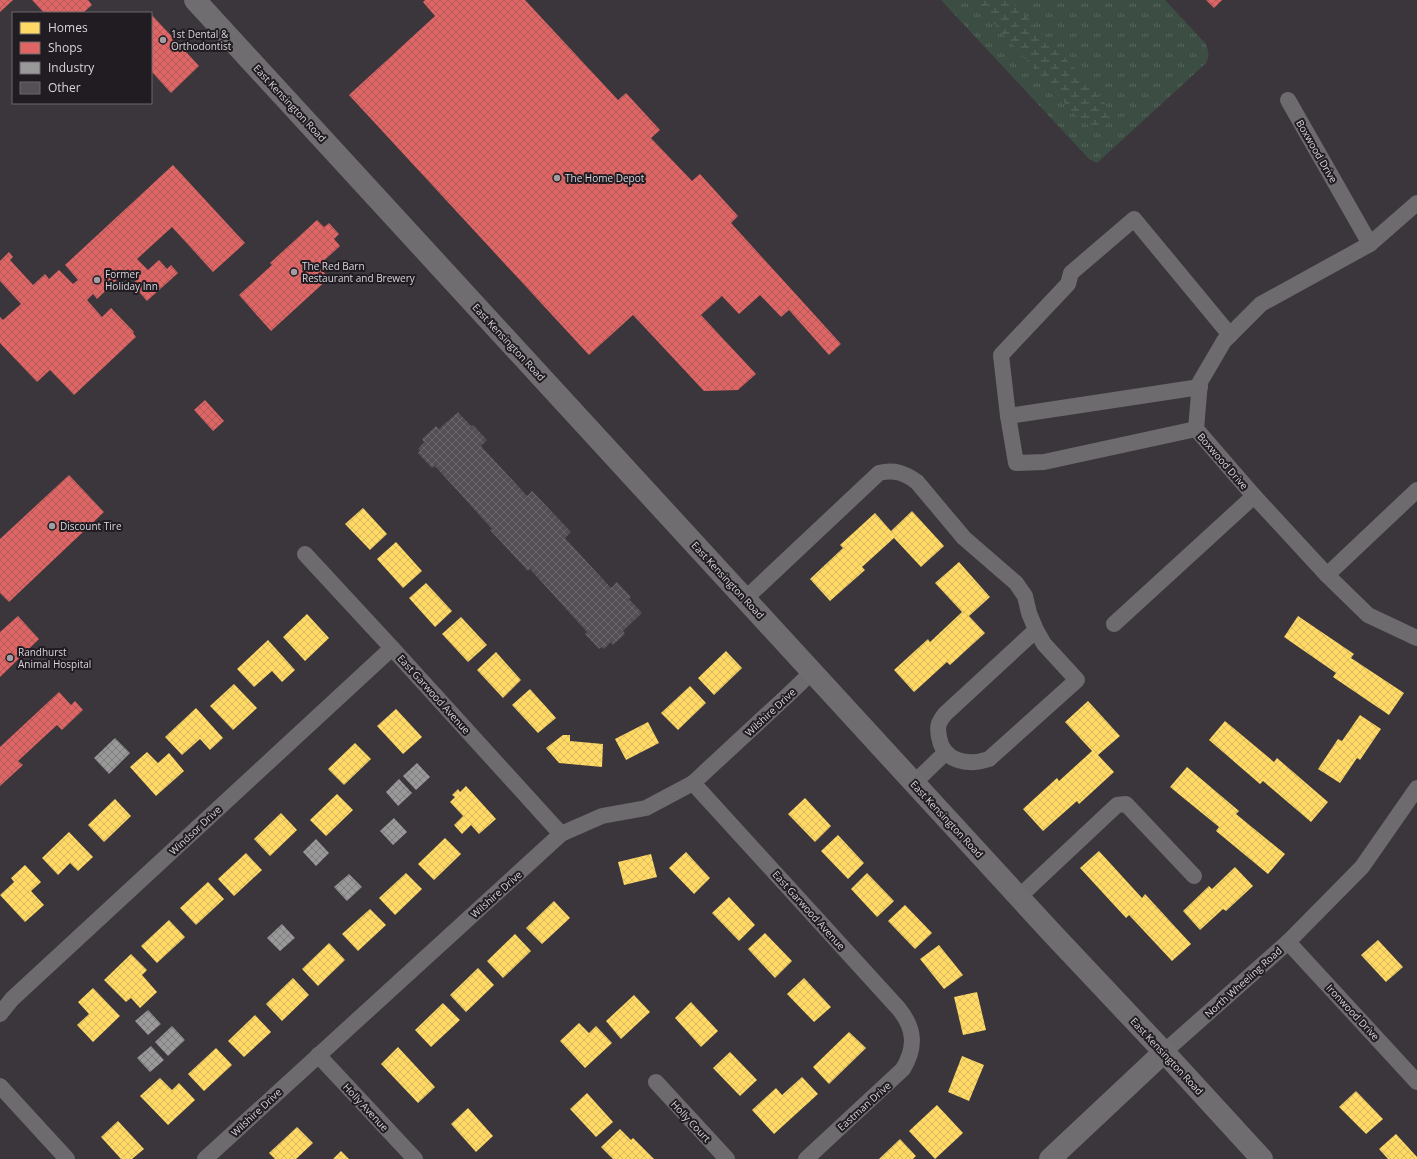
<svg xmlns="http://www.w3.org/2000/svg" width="1417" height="1159" font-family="'Open Sans',sans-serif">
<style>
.grass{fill:url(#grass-tufts)}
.wetland{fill:url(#wetland-marsh)}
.homes{fill:url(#homes-cross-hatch)}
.shops{fill:url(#shops-cross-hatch)}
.industry{fill:url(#industry-cross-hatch)}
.building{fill:url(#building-cross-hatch)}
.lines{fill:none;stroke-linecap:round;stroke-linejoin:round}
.street{stroke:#6d6b6d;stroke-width:16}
.secondary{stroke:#706d70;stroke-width:22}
.poi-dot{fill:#a29da3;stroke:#201c21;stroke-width:1.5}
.labels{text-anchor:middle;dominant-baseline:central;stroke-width:4;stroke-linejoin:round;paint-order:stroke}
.poi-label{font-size:10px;fill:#d9d4db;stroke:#201c21;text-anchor:start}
.street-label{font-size:10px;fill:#d9d4db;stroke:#201c21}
</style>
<defs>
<pattern id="grass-tufts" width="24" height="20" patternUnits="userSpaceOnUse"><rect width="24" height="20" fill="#3c4e44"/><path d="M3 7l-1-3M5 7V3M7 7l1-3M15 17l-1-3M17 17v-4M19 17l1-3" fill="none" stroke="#58675e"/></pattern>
<pattern id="wetland-marsh" width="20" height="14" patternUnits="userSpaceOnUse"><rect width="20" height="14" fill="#3c4e44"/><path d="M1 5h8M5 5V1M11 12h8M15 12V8" fill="none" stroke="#58675e"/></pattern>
<pattern id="homes-cross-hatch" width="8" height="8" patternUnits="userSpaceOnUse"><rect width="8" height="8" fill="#ffd966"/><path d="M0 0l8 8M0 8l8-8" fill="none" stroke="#d9ba5f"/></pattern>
<pattern id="shops-cross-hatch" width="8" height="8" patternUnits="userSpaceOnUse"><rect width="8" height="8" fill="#e06666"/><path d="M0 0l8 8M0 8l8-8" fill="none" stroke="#b05b5b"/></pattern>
<pattern id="industry-cross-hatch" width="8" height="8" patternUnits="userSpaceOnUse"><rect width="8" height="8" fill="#999"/><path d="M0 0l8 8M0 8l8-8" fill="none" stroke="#7f7e7f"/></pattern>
<pattern id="building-cross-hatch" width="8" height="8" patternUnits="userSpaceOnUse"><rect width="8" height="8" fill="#544e55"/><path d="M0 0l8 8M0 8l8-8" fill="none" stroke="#6c676d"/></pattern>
</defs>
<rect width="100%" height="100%" fill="#3b363b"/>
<!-- grass -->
<path class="grass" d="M941,0H1165L1205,43C1209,51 1210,57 1205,64L1097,163L1089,159Z"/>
<!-- wetland -->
<path class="wetland" d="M973,0H1011L1101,97C1109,110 1113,113 1105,127L1094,129L1078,118Z"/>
<!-- homes -->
<g class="homes">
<path d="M363,508L387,534L370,550L345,524Z"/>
<path d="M912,511L944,546L921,567L894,538L862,567L865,570L830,601L810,579L843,548L840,545L875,513L891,531Z"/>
<path d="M396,542L422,571L403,588L377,559Z"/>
<path d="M959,562L990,597L969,616L985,633L950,665L947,662L914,692L894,670L928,639L930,642L962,612L935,583Z"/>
<path d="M426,583L452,611L435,627L409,598Z"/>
<path d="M307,614L329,638L305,661L283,637Z"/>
<path d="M1298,616L1354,654L1351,658L1404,693L1389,715L1333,677L1336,673L1284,637Z"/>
<path d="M461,617L487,645L468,662L442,634Z"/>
<path d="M268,640L295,670L282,682L272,671L254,687L237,669Z"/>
<path d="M726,651L742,668L714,695L698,678Z"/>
<path d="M496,652L521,680L503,698L477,670Z"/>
<path d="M234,684L257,708L233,730L210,706Z"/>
<path d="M690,686L706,703L678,730L661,713Z"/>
<path d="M530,689L556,718L538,733L512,705Z"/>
<path d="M1088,701L1120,736L1098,755L1114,772L1079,804L1077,801L1043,831L1023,809L1057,778L1059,781L1092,751L1065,722Z"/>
<path d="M196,708L223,738L210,750L200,739L182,755L165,737Z"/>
<path d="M396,709L422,737L403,754L377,726Z"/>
<path d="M1360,715L1381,729L1360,760L1357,758L1340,783L1318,769L1338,739L1342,741Z"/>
<path d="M1225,721L1274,762L1277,758L1328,802L1311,822L1263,781L1260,784L1209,740Z"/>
<path d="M648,722L659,743L626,760L615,739Z"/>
<path d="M563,735H570V741L603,744L602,767L559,763L546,748Z"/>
<path d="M355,743L371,759L344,785L328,769Z"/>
<path d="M147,752L158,763L169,753L184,771L156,796L130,767Z"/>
<path d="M1187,767L1239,811L1236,814L1285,854L1268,874L1216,831L1219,827L1170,787Z"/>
<path d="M466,786L496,819L479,834L471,825L462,834L454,825L463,816L450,802L455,797L452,795L458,789L460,792Z"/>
<path d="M337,794L353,810L326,836L310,820Z"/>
<path d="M805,798L831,826L815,842L788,814Z"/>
<path d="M115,799L131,816L104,842L88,825Z"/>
<path d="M281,813L297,830L270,856L254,839Z"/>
<path d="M69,832L93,857L78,871L70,863L58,875L42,858Z"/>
<path d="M838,835L864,863L848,879L821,851Z"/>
<path d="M445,838L461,854L434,880L418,864Z"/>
<path d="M1099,851L1142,898L1145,894L1191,944L1172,961L1129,915L1126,918L1080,868Z"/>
<path d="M686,852L710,878L694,894L669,868Z"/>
<path d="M246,853L262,870L234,896L218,879Z"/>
<path d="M651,854L657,877L624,885L618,862Z"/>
<path d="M25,865L41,882L31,891L44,905L25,922L0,895L14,882L11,878Z"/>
<path d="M1235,867L1253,886L1226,911L1223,909L1200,930L1183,911L1209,886L1212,889Z"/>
<path d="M406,873L422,889L395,915L379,898Z"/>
<path d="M867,873L894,901L877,917L851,889Z"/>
<path d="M208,882L224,899L196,925L180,908Z"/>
<path d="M729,897L755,925L739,941L712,913Z"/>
<path d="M554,901L570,918L542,944L526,928Z"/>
<path d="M905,905L932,933L915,949L888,921Z"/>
<path d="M370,909L386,925L358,951L342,934Z"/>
<path d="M169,920L185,937L157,963L141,946Z"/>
<path d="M765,933L792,961L775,978L748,949Z"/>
<path d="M515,934L531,951L503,978L487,961Z"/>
<path d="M1378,940L1403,967L1386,982L1361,955Z"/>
<path d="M329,943L345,960L318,986L302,969Z"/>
<path d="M939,945L963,975L944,989L920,959Z"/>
<path d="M131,954L147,970L142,975L157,992L140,1008L131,998L126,1002L104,980Z"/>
<path d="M478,968L494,985L466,1012L450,995Z"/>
<path d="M293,978L309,995L282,1021L266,1004Z"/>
<path d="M804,978L831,1007L814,1022L787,994Z"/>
<path d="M93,988L120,1016L93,1042L77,1025L89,1014L78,1002Z"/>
<path d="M977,992L986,1030L963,1035L954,997Z"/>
<path d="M634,995L650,1012L621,1039L606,1021Z"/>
<path d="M691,1002L718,1031L701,1047L675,1018Z"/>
<path d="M443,1003L460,1020L431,1047L415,1030Z"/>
<path d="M255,1015L271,1032L244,1057L228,1041Z"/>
<path d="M579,1023L589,1033L596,1026L612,1043L585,1068L560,1041Z"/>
<path d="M849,1032L866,1048L829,1084L813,1067Z"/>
<path d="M398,1047L435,1087L418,1103L381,1064Z"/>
<path d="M216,1048L232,1065L204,1091L188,1074Z"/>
<path d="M730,1052L757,1080L740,1096L713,1068Z"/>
<path d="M962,1056L984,1065L969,1101L948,1092Z"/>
<path d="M802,1077L818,1094L774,1134L752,1110L776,1088L782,1095Z"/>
<path d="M160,1078L172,1090L179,1083L195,1100L168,1125L140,1096Z"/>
<path d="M1356,1091L1383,1119L1366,1134L1339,1107Z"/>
<path d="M587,1093L613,1122L596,1137L570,1109Z"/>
<path d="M937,1105L963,1133L935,1159L909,1131Z"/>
<path d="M468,1108L493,1136L476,1152L451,1124Z"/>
<path d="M118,1121L144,1149L132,1159H121L101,1137Z"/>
<path d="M297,1127L313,1143L296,1159H275L269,1153Z"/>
<path d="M620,1129L631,1140L633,1138L654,1159H613L601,1147Z"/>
<path d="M1396,1134L1417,1157V1159H1388L1379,1149Z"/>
<path d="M900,1139L916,1156L913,1159H879Z"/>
<path d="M341,1151L349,1159H333Z"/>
</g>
<!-- shops -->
<g class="shops">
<path d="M0,0H13L0,12Z"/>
<path d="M32,0H88L92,5L83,13H44Z"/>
<path d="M425,0H525L618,100L626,93L660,130L651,138L692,181L700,174L738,216L731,223L841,344L829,355L789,310L781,317L760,295L739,314L722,296L701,315L756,374L738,390L704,391L633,315L589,355L349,95L435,16L423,2Z"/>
<path d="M1206,0H1222L1214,8Z"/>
<path d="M151,14L199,66L171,93L151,71Z"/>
<path d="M173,165L245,243L213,272L172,227L137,259L148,270L159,260L167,269L171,265L178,273L147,301L132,284L138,279L128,269L97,299L93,294L87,300L102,317L111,308L134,332L133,333L136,337L74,395L50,370L37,382L0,343V317L3,320L21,304L0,281V261L9,252L13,257L10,260L33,285L45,274L49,279L59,270L73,284L78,280L65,265Z"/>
<path d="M317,220L324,227L329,223L339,234L334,239L340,246L318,266L329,278L271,331L239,295L272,265L270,263Z"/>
<path d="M205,400L224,421L213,431L194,410Z"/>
<path d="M69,475L104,512L9,602L0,593V539Z"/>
<path d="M18,616L39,639L0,677V632Z"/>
<path d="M59,692L71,705L75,701L83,710L62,730L57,725L18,761L23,765L0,786V747Z"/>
</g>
<!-- industry -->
<g class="industry">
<path d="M115,738L130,753L109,774L94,758Z"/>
<path d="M417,763L430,777L416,790L403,776Z"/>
<path d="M399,779L412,793L398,806L386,792Z"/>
<path d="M394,818L407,832L393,845L380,831Z"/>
<path d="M316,839L329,853L316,866L303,852Z"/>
<path d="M349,874L362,887L347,901L334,887Z"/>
<path d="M282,924L295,938L280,951L267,938Z"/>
<path d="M148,1010L161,1024L148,1035L135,1021Z"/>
<path d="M172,1026L185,1040L168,1056L155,1042Z"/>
<path d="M151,1046L164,1060L150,1072L137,1058Z"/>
</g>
<!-- building -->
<path class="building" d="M458,412L471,426L473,425L487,440L481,446L527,496L532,491L571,532L565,538L611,588L617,582L631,597L629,599L642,613L623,631L625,634L613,645L611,642L604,649L601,647L599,649L585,634L587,632L530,569L528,571L490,530L492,529L435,466L432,468L418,453L420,451L418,449L424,442L422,439L436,426L439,429Z"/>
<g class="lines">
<!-- street -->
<g class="street">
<path d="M1288,100L1370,244"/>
<path d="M1417,203L1370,244L1261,304L1224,341L1200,382L1196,429L1254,496L1327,575L1368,615L1417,638"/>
<path d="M1200,387L1008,416L1001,355L1068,284L1071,273L1134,219L1230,335"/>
<path d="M1008,416L1016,463L1044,462L1196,429"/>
<path d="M305,554L392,648L561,834"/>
<path d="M1327,575L1417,490"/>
<path d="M745,599L879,473C894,469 905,473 917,482L964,538L1016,583L1025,596L1029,613L1036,630L1044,644L1077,680L989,759C968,766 943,762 939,737C937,726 938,723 945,714L1036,630"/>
<path d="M1114,624L1254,496"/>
<path d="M693,783L899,1009C915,1029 916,1047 903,1069L806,1159"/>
<path d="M914,783L945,753"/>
<path d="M1019,897L1117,805L1126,804L1194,876"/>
<path d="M1288,942L1417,1082"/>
<path d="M0,1014L12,999L392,648"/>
<path d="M1164,1052L1288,942L1362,867L1417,788"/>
<path d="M318,1055L415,1159"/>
<path d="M656,1082L727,1159"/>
<path d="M0,1086L67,1159"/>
<path d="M205,1159L561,834L602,816L646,808L693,783L788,695L812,672"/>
</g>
<!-- secondary -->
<g class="secondary">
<path d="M195,0L1051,932L1164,1052L1262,1159"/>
<path d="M1050,1159L1164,1052"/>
</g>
</g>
<!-- markers -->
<g class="poi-dot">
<circle cx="163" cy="40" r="4"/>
<circle cx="557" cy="178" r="4"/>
<circle cx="294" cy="272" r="4"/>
<circle cx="97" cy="280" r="4"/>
<circle cx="52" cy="526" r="4"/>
<circle cx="10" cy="658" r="4"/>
</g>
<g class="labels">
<!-- poi labels -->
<g class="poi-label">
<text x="171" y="34">1st Dental &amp;<tspan x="171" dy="12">Orthodontist</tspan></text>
<text x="565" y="178">The Home Depot</text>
<text x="302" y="266">The Red Barn<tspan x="302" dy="12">Restaurant and Brewery</tspan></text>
<text x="105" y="274">Former<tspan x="105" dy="12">Holiday Inn</tspan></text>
<text x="60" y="526">Discount Tire</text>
<text x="18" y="652">Randhurst<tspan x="18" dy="12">Animal Hospital</tspan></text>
</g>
<!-- street labels -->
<g class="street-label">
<text transform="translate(290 103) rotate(47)">East Kensington Road</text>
<text transform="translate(1317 151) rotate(60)">Boxwood Drive</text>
<text transform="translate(509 342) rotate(47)">East Kensington Road</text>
<text transform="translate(1223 461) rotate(49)">Boxwood Drive</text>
<text transform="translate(728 580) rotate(47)">East Kensington Road</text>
<text transform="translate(434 694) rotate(48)">East Garwood Avenue</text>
<text transform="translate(770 712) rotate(-43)">Wilshire Drive</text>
<text transform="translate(947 819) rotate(47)">East Kensington Road</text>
<text transform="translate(195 830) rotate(-43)">Windsor Drive</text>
<text transform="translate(496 894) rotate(-42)">Wilshire Drive</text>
<text transform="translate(809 910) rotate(48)">East Garwood Avenue</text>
<text transform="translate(1243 982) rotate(-42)">North Wheeling Road</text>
<text transform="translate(1353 1012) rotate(47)">Ironwood Drive</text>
<text transform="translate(1167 1056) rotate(47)">East Kensington Road</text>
<text transform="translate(864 1106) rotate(-42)">Eastman Drive</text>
<text transform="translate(366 1107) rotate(47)">Holly Avenue</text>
<text transform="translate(256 1112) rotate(-43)">Wilshire Drive</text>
<text transform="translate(691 1121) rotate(47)">Holly Court</text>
</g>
</g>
<!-- legend -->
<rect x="12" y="12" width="140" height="92" fill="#201c21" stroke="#6a666b"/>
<rect x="20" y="22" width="20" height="12" fill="#ffd966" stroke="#6a666b"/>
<text x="48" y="32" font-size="12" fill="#d9d4db">Homes</text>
<rect x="20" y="42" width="20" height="12" fill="#e06666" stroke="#6a666b"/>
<text x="48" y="52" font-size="12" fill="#d9d4db">Shops</text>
<rect x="20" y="62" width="20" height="12" fill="#999999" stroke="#6a666b"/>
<text x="48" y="72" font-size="12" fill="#d9d4db">Industry</text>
<rect x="20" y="82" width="20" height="12" fill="#544e55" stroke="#6a666b"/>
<text x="48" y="92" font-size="12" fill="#d9d4db">Other</text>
</svg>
